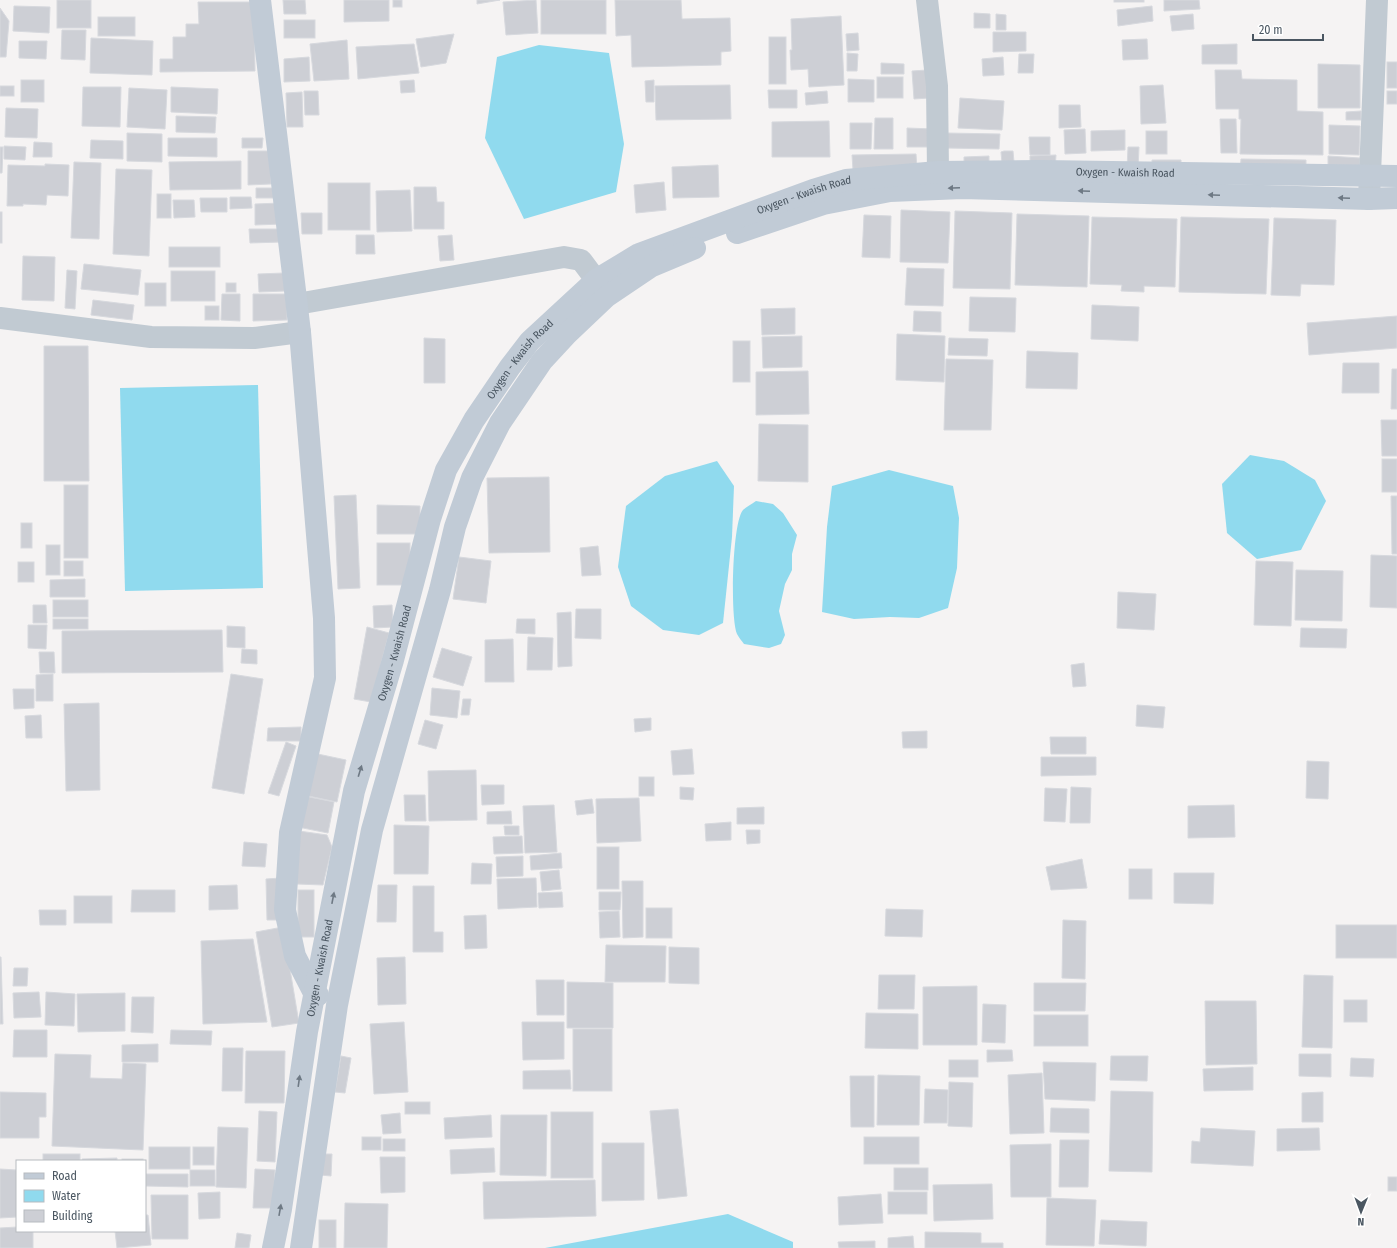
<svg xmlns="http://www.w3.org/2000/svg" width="1397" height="1248" font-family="'Fira Sans Condensed',sans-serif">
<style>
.water{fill:#90daee}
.building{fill:#cdcfd5;stroke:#d7d9de}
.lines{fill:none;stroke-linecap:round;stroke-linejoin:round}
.street{stroke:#c1cad2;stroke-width:22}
.secondary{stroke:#c1cbd6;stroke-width:22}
.oneway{fill:#6e7984}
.labels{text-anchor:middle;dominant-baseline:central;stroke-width:3;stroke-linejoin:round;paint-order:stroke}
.street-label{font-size:11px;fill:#4a5661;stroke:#fff}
</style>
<rect width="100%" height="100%" fill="#f5f3f3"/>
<!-- water -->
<g class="water">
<path d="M539,45L609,53L624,144L616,192L524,219L485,138L497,57Z"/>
<path d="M258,385L263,588L125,591L120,388Z"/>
<path d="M1250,455L1284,461L1315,480L1326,501L1301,550L1257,559L1227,533L1222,484Z"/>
<path d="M717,461L734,486L732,537L723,623L699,635L663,630L631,606L618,567L626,506L665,476Z"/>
<path d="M889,470L953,486L959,518L957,568L948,608L919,618L890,617L854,619L822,612L827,527L832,486Z"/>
<path d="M756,501L773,504L783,513L797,535L792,554V570L785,584L779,611L785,635L781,644L769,648L744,644C742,641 739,638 737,634C730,618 732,523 743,510C746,507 752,504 756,501Z"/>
<path d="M728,1214L793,1242V1248H545Z"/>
</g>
<!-- building -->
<g class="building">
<rect x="57" y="0" width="34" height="28"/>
<path d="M283,0H305L306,14H284Z"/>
<path d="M344,0H389V21L344,22Z"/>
<rect x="393" y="0" width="9" height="7"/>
<path d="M477,0H500L477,4Z"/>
<path d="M536,0L538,33L506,35L503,2Z"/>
<rect x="541" y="0" width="65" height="34"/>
<path d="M615,0H681L682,19L730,18L731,51L721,52V65L632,67L631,35L616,36Z"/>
<rect x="1114" y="0" width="30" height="2"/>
<path d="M1164,0H1199L1200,9L1164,11Z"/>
<path d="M198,2H254L255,71L160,72V59H173V37H186V24H199Z"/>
<path d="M14,6L50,7L49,33L13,31Z"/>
<path d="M1152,6L1153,21L1118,26L1117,10Z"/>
<path d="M0,8L9,21L6,57H0Z"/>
<path d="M974,13L990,14V28H974Z"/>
<path d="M996,14L1006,15V30H996Z"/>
<path d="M1193,14L1194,29L1172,31L1170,16Z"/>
<path d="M841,16L844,85L809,87L808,69L791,70L790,50H792L791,19Z"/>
<rect x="98" y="17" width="37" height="19"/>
<rect x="284" y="20" width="31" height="18"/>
<path d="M62,30H86L85,60L61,59Z"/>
<path d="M993,32H1026V51L993,52Z"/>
<path d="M858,33L859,50L847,51L846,34Z"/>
<path d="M454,34L446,63L421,67L416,39Z"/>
<rect x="769" y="37" width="17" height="47"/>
<path d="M91,38L153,41L152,75L90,73Z"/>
<path d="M1147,39L1148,59L1123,60L1122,40Z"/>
<path d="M347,40L349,79L314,81L310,44Z"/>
<path d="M19,41H47L46,59L19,58Z"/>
<path d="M414,44L419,73L358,79L356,47Z"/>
<path d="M1237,44V64H1202V45Z"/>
<path d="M847,53L858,54L857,71H847Z"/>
<path d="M1019,54H1034L1033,73H1018Z"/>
<path d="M309,57L310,81L284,82V59Z"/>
<path d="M1003,57L1004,75L983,76L982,59Z"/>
<rect x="1387" y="62" width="10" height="26"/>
<path d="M881,63L904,64V74H881Z"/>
<path d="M1318,64L1360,65V108H1318Z"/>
<path d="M927,70L929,98L914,99L912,71Z"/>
<path d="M1215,70H1241L1242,79L1297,80V111L1323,112V155L1240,154L1241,119H1239V109H1216Z"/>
<rect x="877" y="77" width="26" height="21"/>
<path d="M848,79L874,80V102H848Z"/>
<rect x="21" y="80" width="23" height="22"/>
<path d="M414,80L415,92L401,93L400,81Z"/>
<path d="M654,80V102H646L645,81Z"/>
<path d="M730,85L731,119L656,120L655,86Z"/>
<path d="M1163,85L1166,123L1141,124L1140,86Z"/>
<rect x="0" y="86" width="14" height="10"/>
<path d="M83,87H121L120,127L82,126Z"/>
<path d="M171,87L218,89L217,114L171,112Z"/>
<path d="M129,88L167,90L165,129L127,127Z"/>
<path d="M768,90H797V108H769Z"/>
<path d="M304,91H318L319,115H305Z"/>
<path d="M827,91L828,103L806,105L805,93Z"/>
<rect x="1387" y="91" width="10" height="13"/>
<path d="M302,92L303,127H287L286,93Z"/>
<path d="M960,98L1004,101L1002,130L958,128Z"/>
<path d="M1059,105H1080L1081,127L1059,128Z"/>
<path d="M6,108L38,109L37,138L5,137Z"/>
<path d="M1361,111V120H1346V112Z"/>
<path d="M176,116L216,117L215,133L176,132Z"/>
<path d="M875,118H893V149H874Z"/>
<path d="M1220,119H1236L1237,153H1221Z"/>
<path d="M829,121L830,157H772V122Z"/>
<path d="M850,123H872L871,149H850Z"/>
<path d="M1329,125L1360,126L1359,155L1329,154Z"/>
<path d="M907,128L933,129V147H907Z"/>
<path d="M1085,129L1086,153L1065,154L1064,130Z"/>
<path d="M1125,130V150L1091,151V131Z"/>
<rect x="1146" y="131" width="21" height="23"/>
<path d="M127,133L162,134V162L127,161Z"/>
<path d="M946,133L1000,134L999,149L946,148Z"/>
<path d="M1029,137H1050V155H1030Z"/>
<path d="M168,138H217V157L168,156Z"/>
<path d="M242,138H263L262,148H242Z"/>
<path d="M91,140L123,141V159L90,158Z"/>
<path d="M34,142L52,143V157H33Z"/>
<path d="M4,146L26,147L25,160L4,159Z"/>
<path d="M0,147H3L2,173H0Z"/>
<path d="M1128,147H1139L1138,169H1127Z"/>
<path d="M248,151H270L271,184L248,185Z"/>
<path d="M1004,151H1013L1014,162L1002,163L1001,152Z"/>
<path d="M916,154L917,169L853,170L852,155Z"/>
<path d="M1056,155L1055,169L1030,170V156Z"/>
<path d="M989,156V166L964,167V157Z"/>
<path d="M1328,156L1360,158L1359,173L1328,171Z"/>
<path d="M1241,159L1306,160V173L1240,172Z"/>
<path d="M1152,160H1181V170L1152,171Z"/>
<path d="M241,161V189L170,190L169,162Z"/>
<path d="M74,162L101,163L99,239L71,238Z"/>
<path d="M45,164L69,165L68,196L47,195L46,205L23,204V206H7L8,165L45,166Z"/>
<path d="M718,165L719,197L673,198L672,167Z"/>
<path d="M116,169L152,170L149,256L113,254Z"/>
<path d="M664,182L666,210L636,213L634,185Z"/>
<rect x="328" y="183" width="42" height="47"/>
<path d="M414,187H436L437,202H444V229H414Z"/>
<path d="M256,188H278L277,198H256Z"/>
<path d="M410,190L412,231L377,232L376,191Z"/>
<rect x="157" y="194" width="14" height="24"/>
<path d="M230,197H251L252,208L230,209Z"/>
<path d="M200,198H227V212H201Z"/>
<path d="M173,200H194L195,217L174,218Z"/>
<path d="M281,203L282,224L255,225V204Z"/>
<path d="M901,210L950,212L948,263L900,262Z"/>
<path d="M955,211L1012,213L1010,289L953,288Z"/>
<rect x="0" y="212" width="2" height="31"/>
<path d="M301,213H322V234H302Z"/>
<path d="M1017,214L1089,216L1087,287L1015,285Z"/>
<path d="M864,215L891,216L890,258L862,257Z"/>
<path d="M1092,217L1177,219L1175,287L1144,286V292L1121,291L1122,285L1090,284Z"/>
<path d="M1181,217L1269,219L1266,294L1179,292Z"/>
<path d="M1274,218L1336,220L1334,285L1301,284L1300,296L1271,295Z"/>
<path d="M249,229H281L282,242L250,243Z"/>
<path d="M356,235H374L375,254H356Z"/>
<path d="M452,235L454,260L440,261L438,236Z"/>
<rect x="169" y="247" width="51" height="20"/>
<path d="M23,256L55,257L54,301L22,300Z"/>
<path d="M84,264L141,270L138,295L81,289Z"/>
<path d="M907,268L944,269L943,306L905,305Z"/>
<path d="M67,270L77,271L75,309L65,308Z"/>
<rect x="171" y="271" width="44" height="30"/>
<path d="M284,273L285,291L259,292L258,274Z"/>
<rect x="145" y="283" width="21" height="23"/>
<rect x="226" y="283" width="10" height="9"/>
<path d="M222,294H240V321L221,320Z"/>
<path d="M253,294H287V320L253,321Z"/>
<path d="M970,297L1016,298L1015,332L969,331Z"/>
<path d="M93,300L134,305L132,320L91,315Z"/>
<path d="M1092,305L1139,307L1138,341L1091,339Z"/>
<rect x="205" y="306" width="14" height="14"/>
<path d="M795,308V334L762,335L761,309Z"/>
<path d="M914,311L941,312V332L913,331Z"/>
<path d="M1397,316V348L1309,355L1307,323Z"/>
<path d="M897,334L945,336L944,382L896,380Z"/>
<path d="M802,336V367L763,368L762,337Z"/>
<path d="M424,338L445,339V383H424Z"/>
<path d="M949,338L988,339L987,356L948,355Z"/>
<rect x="733" y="341" width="17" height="41"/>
<path d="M44,346H88L89,481H44Z"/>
<path d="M1027,351L1078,353L1077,389L1026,388Z"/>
<path d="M946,359L993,360L991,430H944Z"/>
<path d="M1343,363H1379V393H1342Z"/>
<path d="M1392,369H1397V409H1391Z"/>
<path d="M808,371L809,414L756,415V372Z"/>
<path d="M1381,420H1397V456H1382Z"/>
<path d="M759,424L808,425V482L758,481Z"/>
<rect x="1382" y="459" width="15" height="33"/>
<path d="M549,477L550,552L489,553L487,478Z"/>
<rect x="64" y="485" width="24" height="73"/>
<path d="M356,495L360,588L338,589L334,496Z"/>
<path d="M1391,496H1397V554H1392Z"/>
<path d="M377,505L420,506V534H377Z"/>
<rect x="21" y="523" width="11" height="25"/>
<rect x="377" y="543" width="33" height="42"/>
<rect x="46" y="545" width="14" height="30"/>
<path d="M598,546L601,575L582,576L580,548Z"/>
<path d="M1371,555L1397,556V608L1370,607Z"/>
<path d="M459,557L491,561L486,603L453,599Z"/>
<rect x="64" y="561" width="19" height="15"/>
<path d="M1256,561L1293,562L1291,626L1254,625Z"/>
<rect x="18" y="562" width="16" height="20"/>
<path d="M1296,570L1343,571L1342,621L1295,620Z"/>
<path d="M85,579V597H50V580Z"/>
<path d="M1118,592L1156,594L1154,630L1117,628Z"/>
<rect x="53" y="600" width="35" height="17"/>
<path d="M33,605H46L47,623H33Z"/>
<path d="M392,605L393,627L374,628L373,606Z"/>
<path d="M576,609H601V639L575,638Z"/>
<path d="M571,612L572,666L558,667L557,613Z"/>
<rect x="53" y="619" width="35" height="10"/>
<path d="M517,619H535V634L516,633Z"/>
<path d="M28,625H47L46,649L28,648Z"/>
<path d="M227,626L245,627V648L227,647Z"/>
<path d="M367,627L389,633L371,702L354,699Z"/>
<path d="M1301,628L1347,629L1346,648L1300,647Z"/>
<path d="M222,630L223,672L62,673V631Z"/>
<path d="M528,637L553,638L552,670H527Z"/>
<path d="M513,639L514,682H485V640Z"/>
<path d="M442,648L472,657L463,686L433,677Z"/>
<path d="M242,649L257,650V664L241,663Z"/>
<path d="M39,652H54L55,673H40Z"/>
<path d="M1084,663L1086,686L1073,687L1071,665Z"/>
<path d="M53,674V701H36V675Z"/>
<path d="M231,674L263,679L244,794L212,788Z"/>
<path d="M432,688L460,691L457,718L430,715Z"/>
<path d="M13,689H34V708L14,709Z"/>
<path d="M463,699H471L469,715H461Z"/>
<path d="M99,703L100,790L66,791L64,704Z"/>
<path d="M1137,705L1165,707L1163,728L1136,726Z"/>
<path d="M41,715L42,738H26L25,716Z"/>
<path d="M651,718V730L635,732L634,719Z"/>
<path d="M425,720L443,725L436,749L418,744Z"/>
<path d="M301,727V741H267L268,728Z"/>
<path d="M927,731V748H903L902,732Z"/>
<path d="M1050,737H1086V754H1051Z"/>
<path d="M286,742L296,746L279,796L268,793Z"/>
<path d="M692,749L694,774L673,775L671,751Z"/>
<path d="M313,753L346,760L337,802L304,795Z"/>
<path d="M1041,757H1096V775L1041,776Z"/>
<path d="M1307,761L1329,762L1328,799L1306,798Z"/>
<path d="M476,770L477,820L429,821L428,771Z"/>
<rect x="639" y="777" width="15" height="19"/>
<path d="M481,785H504V804L482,805Z"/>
<path d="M680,787L694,788L693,800L680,799Z"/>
<path d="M1071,787L1091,788L1090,823H1070Z"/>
<path d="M1045,788L1067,789L1065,822L1044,821Z"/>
<path d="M404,795H425L426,821H405Z"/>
<path d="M304,796L334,802L328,833L298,827Z"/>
<path d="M639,798L641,841L597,843L596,799Z"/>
<path d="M592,799L594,813L577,815L575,801Z"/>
<path d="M554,805L557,852L525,853L523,806Z"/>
<path d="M1234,805L1235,837L1188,838V806Z"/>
<path d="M764,807V824H737V808Z"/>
<path d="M511,811L512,824H487V812Z"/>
<path d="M731,822V840L706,841L705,824Z"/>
<path d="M394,825L429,826L428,874H394Z"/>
<path d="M504,826H519V835H505Z"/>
<path d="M746,830H760V843L747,844Z"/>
<path d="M299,831L327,835L332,847L323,885L297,884Z"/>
<path d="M522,836L523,853L494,854L493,837Z"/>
<path d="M244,842L267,844L265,867L242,866Z"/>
<rect x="597" y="847" width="22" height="42"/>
<path d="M561,853L562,868L531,870L530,856Z"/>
<path d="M523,856V876L497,877L496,857Z"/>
<path d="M1082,859L1087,888L1051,890L1046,867Z"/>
<path d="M472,863L492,864L491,884H471Z"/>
<rect x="1129" y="869" width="23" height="30"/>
<path d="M559,870L561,889L542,891L540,872Z"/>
<path d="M1174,873H1214L1213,904L1174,903Z"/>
<path d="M281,878L283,920H267L266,879Z"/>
<path d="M536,878L537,907L498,909L497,879Z"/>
<path d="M622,881H643V937L623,938Z"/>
<path d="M237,885L238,909L209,910V886Z"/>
<path d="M378,885H397L396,922H377Z"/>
<path d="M413,886H434V932H443V952H413Z"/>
<path d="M132,890H175V912H131Z"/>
<rect x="298" y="890" width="16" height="47"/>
<path d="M562,892L563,907L539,908L538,893Z"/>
<path d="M599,892H621L620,910H599Z"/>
<rect x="74" y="896" width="38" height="27"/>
<rect x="646" y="908" width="26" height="30"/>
<path d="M886,909L923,910L922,937L885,936Z"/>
<path d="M39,910H66V925H40Z"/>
<path d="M619,911L620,937L600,938L599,912Z"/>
<path d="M486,915L487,948L465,949L464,916Z"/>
<path d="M1063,920L1086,921L1085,979L1062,978Z"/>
<rect x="1336" y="925" width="61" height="33"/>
<path d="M283,927L299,1023L272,1027L256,932Z"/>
<path d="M253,939L267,1022L203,1024L201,941Z"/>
<path d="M606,945L666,946L665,982H605Z"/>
<path d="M669,947L699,948V984L669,983Z"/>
<path d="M0,957H1L3,1024H0Z"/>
<path d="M405,957L406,1004L378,1005L377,958Z"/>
<path d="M14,968H28L27,986H13Z"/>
<path d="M879,975H915L914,1009H878Z"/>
<path d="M1304,975L1333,976L1332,1048L1302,1047Z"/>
<path d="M536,980H564V1015H537Z"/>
<path d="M567,982L613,983V1028H567Z"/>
<path d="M1034,983H1086L1085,1011H1034Z"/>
<path d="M977,986V1045H923V987Z"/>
<path d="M39,992L41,1017L14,1018L13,993Z"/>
<path d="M46,992L75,994L74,1026L45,1025Z"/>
<path d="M125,993V1031L78,1032L77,994Z"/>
<path d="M132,997H154L153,1033L131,1032Z"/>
<rect x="1344" y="1000" width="23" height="22"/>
<path d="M1205,1001H1256L1257,1064L1206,1065Z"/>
<path d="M983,1004L1006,1005L1005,1043L982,1042Z"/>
<path d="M866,1013L918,1014V1049L865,1048Z"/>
<rect x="1034" y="1015" width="54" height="31"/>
<path d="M404,1022L408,1092L374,1094L370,1024Z"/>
<path d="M522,1022H564V1059L523,1060Z"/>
<rect x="573" y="1029" width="39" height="62"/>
<path d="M14,1030H47V1057H13Z"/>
<path d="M171,1030L212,1031L211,1045L170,1044Z"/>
<path d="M158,1044V1062H122V1045Z"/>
<path d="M223,1048H243L242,1091H222Z"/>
<path d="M987,1050H1012L1013,1061L987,1062Z"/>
<path d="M246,1051H285L284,1103H245Z"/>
<path d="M55,1054L91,1055L90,1078L122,1079L123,1063L146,1064L143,1150L52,1146Z"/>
<path d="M1299,1054H1331V1077L1299,1076Z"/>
<path d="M341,1056L351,1058L345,1093L335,1092Z"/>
<path d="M1111,1056H1148L1147,1081L1110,1080Z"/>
<path d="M1351,1058L1374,1059L1373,1077L1350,1076Z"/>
<rect x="949" y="1060" width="29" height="17"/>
<path d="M1043,1062L1096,1063L1095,1101L1045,1099Z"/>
<path d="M1253,1067V1090L1204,1091L1203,1069Z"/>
<path d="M570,1070L571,1089H523V1071Z"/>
<path d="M1042,1073L1044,1133L1010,1134L1008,1075Z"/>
<path d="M878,1075L920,1076L919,1125H877Z"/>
<path d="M850,1076H874V1127H851Z"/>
<path d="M949,1082L973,1083L972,1127L948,1126Z"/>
<path d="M925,1089L948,1090L947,1123H924Z"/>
<path d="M1111,1091L1153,1092L1152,1172L1109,1171Z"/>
<path d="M0,1092L46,1093V1117H39V1138H0Z"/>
<path d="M1323,1092V1122H1302V1093Z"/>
<rect x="405" y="1102" width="25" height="12"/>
<path d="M1051,1108L1089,1109V1133L1050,1132Z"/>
<path d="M678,1109L687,1196L658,1199L650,1111Z"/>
<path d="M259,1111L277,1112L275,1162L257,1161Z"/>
<rect x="551" y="1112" width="42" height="66"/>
<path d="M400,1113L401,1133L383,1134L381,1115Z"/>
<path d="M491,1115L492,1137L445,1139L444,1118Z"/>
<path d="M501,1115H547L546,1176L500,1175Z"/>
<path d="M218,1127L248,1128L246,1188L216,1187Z"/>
<path d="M1201,1128L1255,1131L1253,1166L1191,1163L1192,1141L1200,1142Z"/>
<path d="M1319,1128L1320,1150L1277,1151V1129Z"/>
<rect x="362" y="1137" width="19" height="13"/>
<rect x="864" y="1137" width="55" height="27"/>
<rect x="383" y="1139" width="22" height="12"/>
<path d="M1060,1140H1089L1088,1187H1059Z"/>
<path d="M602,1143H644V1200L602,1201Z"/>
<path d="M1051,1144V1197H1011L1010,1145Z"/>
<rect x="149" y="1147" width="41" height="22"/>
<rect x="193" y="1147" width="21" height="18"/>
<path d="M494,1148L495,1172L451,1174L450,1150Z"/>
<rect x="43" y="1154" width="37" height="7"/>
<path d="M322,1154H332L331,1176L320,1175Z"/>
<path d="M380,1157H405V1192L381,1193Z"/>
<path d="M117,1158V1161H83L82,1159Z"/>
<rect x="122" y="1159" width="21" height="2"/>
<rect x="894" y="1168" width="34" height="22"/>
<path d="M0,1169L17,1170V1217L0,1218Z"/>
<path d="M255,1169L275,1170L273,1208H253Z"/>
<rect x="190" y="1170" width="25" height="16"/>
<path d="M146,1174H188V1187L146,1186Z"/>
<rect x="1388" y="1177" width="9" height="14"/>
<path d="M595,1180L596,1216L484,1219L483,1182Z"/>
<path d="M992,1184L993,1219L934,1221L933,1185Z"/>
<path d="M220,1192V1218L199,1219L198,1193Z"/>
<rect x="888" y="1192" width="39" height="22"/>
<path d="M881,1194L883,1223L839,1225L838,1197Z"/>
<path d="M151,1195H188V1239H152Z"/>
<path d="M1047,1198L1096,1200L1094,1246L1046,1245Z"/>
<path d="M345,1203L388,1204L387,1248H344Z"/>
<path d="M145,1215H148L151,1245L117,1248L115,1231H145Z"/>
<rect x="319" y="1220" width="17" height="28"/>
<path d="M1101,1220L1147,1222L1146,1246L1099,1244Z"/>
<path d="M17,1227V1231H33V1248H0V1228Z"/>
<path d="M925,1232L981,1233V1243H1003V1248H925Z"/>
<path d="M237,1233L251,1235L249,1248H235Z"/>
<path d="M913,1236L914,1248H888V1238Z"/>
<path d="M875,1241V1248H839L838,1242Z"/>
</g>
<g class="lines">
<!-- street -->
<g class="street">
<path d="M927,0L937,86L938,172"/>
<path d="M1369,199L1377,0"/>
<path d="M297,304L564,257L581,260L596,280L606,296"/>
<path d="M0,318L151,337L254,338L300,332"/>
</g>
<!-- secondary -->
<g class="secondary">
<path d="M260,0L300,332L324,618L325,678L290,833L285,910L295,956L314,993L318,995"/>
<path d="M737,233L823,204L890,191L962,188L1369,199L1397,198"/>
<path id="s1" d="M273,1248L281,1209L307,1032L354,791L393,660L430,519L446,470L474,420L510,367L530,341L596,280L639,254L813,190L846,180L938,172L1041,171L1397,176"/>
<path d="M301,1248L337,1005L372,830L440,590L455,527L472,478L500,423L542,361L567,334L606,297L652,266L695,248"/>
</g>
</g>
<!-- one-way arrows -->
<defs><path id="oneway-solid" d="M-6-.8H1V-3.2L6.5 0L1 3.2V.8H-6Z"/></defs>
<g class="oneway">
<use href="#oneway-solid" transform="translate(954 188) rotate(178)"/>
<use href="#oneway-solid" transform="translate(1084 191) rotate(-178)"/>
<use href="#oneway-solid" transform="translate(1214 195) rotate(-178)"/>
<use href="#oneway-solid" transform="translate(1344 198) rotate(-178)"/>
<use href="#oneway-solid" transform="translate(360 771) rotate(-73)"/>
<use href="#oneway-solid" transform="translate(333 898) rotate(-79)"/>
<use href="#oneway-solid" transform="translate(299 1081) rotate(-82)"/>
<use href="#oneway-solid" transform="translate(280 1210) rotate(-80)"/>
</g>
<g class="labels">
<!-- street labels -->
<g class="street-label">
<text stroke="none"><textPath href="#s1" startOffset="1592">Oxygen - Kwaish Road</textPath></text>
<text stroke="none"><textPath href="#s1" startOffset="1268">Oxygen - Kwaish Road</textPath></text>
<text stroke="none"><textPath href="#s1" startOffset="932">Oxygen - Kwaish Road</textPath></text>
<text stroke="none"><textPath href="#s1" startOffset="608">Oxygen - Kwaish Road</textPath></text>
<text stroke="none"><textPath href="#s1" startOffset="284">Oxygen - Kwaish Road</textPath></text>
</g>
</g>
<!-- legend -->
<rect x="16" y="1160" width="130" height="72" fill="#ffffff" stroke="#b7bbc0"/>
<rect x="24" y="1173" width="20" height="6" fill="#c1cbd6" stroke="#b7bbc0"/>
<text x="52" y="1180" font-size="12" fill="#4a5661">Road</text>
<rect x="24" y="1190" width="20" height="12" fill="#90daee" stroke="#b7bbc0"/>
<text x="52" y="1200" font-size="12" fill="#4a5661">Water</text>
<rect x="24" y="1210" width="20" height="12" fill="#cdcfd5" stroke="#b7bbc0"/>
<text x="52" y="1220" font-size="12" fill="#4a5661">Building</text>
<!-- north arrow -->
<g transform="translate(1361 1212) rotate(181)" stroke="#ffffff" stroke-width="3" paint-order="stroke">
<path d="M0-3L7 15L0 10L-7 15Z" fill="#4a5661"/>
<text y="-6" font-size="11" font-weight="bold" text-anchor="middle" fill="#4a5661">N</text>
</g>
<!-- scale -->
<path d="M1253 34v6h70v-6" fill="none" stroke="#4a5661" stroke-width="2"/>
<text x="1259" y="34" font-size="12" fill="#4a5661" stroke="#ffffff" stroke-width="3" paint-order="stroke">20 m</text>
</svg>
